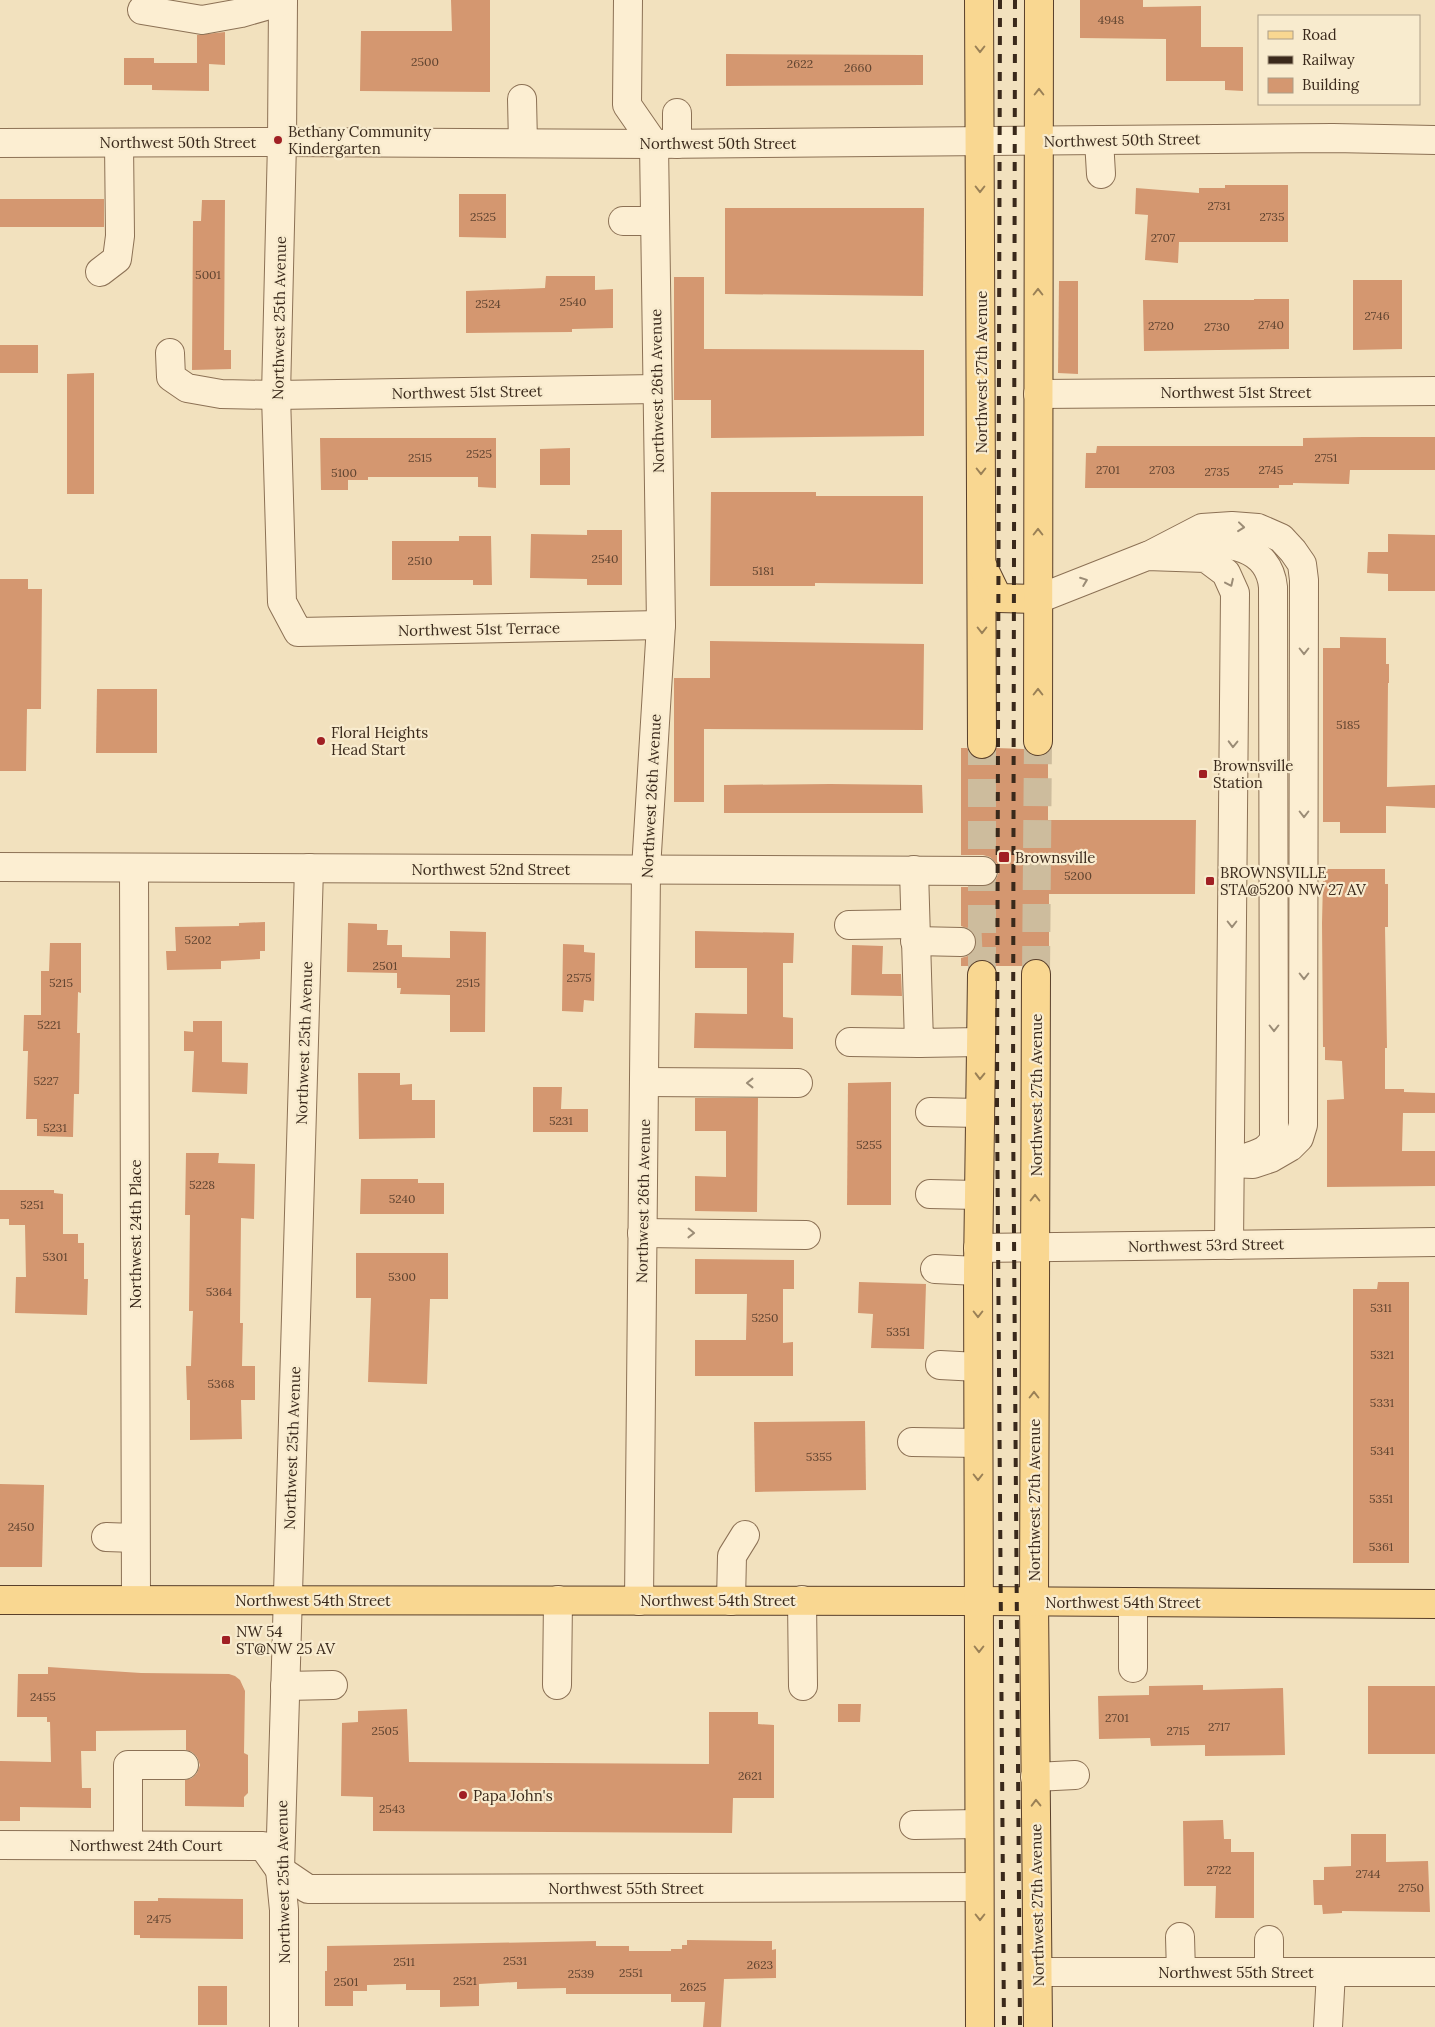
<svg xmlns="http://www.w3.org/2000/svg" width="1435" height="2027" font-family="Lora,serif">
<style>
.building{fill:#d49770}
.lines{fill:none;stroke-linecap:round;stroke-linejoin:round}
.minor-tunnel{stroke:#cdbc9d;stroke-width:28;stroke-dasharray:28 14;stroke-linecap:butt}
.major-tunnel{stroke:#cdbc9d;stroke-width:28;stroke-dasharray:28 14;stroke-linecap:butt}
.minor-casing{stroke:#8c7155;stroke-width:30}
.major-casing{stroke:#593f2a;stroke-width:30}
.minor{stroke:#fceed2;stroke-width:28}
.major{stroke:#f9d791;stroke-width:28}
.rail{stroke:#3a291b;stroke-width:4;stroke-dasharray:9 9;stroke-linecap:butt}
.oneway{stroke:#9a8056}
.oneway2{stroke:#9b8c76}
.poi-dot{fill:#a01f23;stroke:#f8ebce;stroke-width:2}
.labels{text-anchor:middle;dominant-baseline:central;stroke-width:4.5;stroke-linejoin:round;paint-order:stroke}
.number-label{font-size:12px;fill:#604430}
.poi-label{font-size:15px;fill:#3a291b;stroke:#f8ebce;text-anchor:start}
.street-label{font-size:15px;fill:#3a291b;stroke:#f8ebce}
</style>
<rect width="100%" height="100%" fill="#f2e1be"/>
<!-- building -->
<g class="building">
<path d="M451,0H490V92L360,91L361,31H452Z"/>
<path d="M1080,0H1143V7L1201,6V47H1243V91L1225,90V81H1166V39L1080,38Z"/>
<path d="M225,32V65L209,64V91L152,90V85H124V58H154V63H197V35Z"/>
<path d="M726,54L923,55V85L726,86Z"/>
<path d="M1225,185H1288V242H1179L1178,263L1145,260L1148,215L1135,214L1136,188L1199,193V188H1225Z"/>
<path d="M459,194H506V238L459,237Z"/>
<rect x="0" y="199" width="104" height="28"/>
<path d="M202,200H225L224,350H231V369L192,370L193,221H201Z"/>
<path d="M725,208H924L923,296L725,294Z"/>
<path d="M546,276H595V290L613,289V328L572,329V332L466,333V291L545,288Z"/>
<path d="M674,277H704V349L924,350V436L711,438V400H674Z"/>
<path d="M1353,280H1402V349L1353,350Z"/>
<path d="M1059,281H1078V374L1058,373Z"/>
<path d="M1254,299H1289V349L1144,351L1143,300H1254Z"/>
<rect x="0" y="345" width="38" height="28"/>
<path d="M94,373V494H67V374Z"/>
<path d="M1363,437H1435V470H1350L1349,484L1293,483V485H1279V488H1085L1086,453H1096L1097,446H1303V438Z"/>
<path d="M320,438H496V488L478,487V477H368V480H348V490H321Z"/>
<path d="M570,448V485H540V449Z"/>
<path d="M711,492H816V496H923V584L815,583V586H710Z"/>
<path d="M587,530H622V585H587V579L530,578L531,534L587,535Z"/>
<path d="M1388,534L1435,535V591H1388V574L1367,573L1368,552H1388Z"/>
<path d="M459,536H491L492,585H473V580H392V541H459Z"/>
<path d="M0,579H28V589H42L41,709H27L26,771H0Z"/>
<path d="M1340,637L1386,638V664H1389V683H1388L1387,787L1435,785V808L1386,806V833H1340V822H1323V648H1340Z"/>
<path d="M710,641L924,644L923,730L704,729V802H674V678H710Z"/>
<path d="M97,689H157V753H96Z"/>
<path d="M961,748H967L974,757L982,760L990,757L996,748L1024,749L1030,754L1037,757L1048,752V820H1196L1195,894H1049V966L1043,960L1036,958L1028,961L1023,966H994L990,961L982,959L975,961L970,966H961V958L968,956L974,950L977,942L974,934L969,929L961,926V887H983L990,885L996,879L999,872L997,864L990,857L983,855H961Z"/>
<path d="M830,784L922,785L923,813H724V785Z"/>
<path d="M1325,869H1385V884H1388V927H1385L1387,1048H1385V1089H1404V1092L1435,1093V1113H1403L1402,1151H1435V1186L1327,1187V1100L1344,1099L1342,1061L1325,1060V1047H1323L1322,923L1323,881H1325Z"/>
<path d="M265,922V951H260V959L221,961V969L167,970L166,951H176L175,927L239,926V923Z"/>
<path d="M348,923L377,924V930H388L387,945H402V957L450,958V931L486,932L485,1032H450V995L400,994L401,988H397V973L347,972Z"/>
<path d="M695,931L794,933L793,963H783V1017L793,1018V1049L694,1048L695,1013L747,1014V968H695Z"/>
<path d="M50,943H81V993L78,992L77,1033H80L79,1094H74L73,1137L37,1136V1119H26L28,1051H23L24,1015H41V971H49Z"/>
<path d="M563,944L584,945V952L595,953L594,1001L584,1000L583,1012L562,1011Z"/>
<path d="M852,945L883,946L882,974H901L902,996L851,995Z"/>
<path d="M193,1021H222V1062L248,1063L247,1094L192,1092L194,1051H184V1031L193,1032Z"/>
<path d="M358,1073H400V1085L412,1084V1100H435V1138L359,1139Z"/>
<path d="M891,1082V1205H847L848,1083Z"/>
<path d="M533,1087H562L561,1109H588V1132H533Z"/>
<path d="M695,1098H758L757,1212L695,1211V1176L726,1177V1131H695Z"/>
<path d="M186,1153H219L218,1163L255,1164L254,1219L241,1218L240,1323H243L242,1366H255V1400H241L242,1439L190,1440V1400H187L186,1366H191L193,1311H189L190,1215H185Z"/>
<path d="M361,1179H418V1183H444V1214H360Z"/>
<path d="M0,1190H54V1193L63,1194V1234H78V1243H84V1279H88L87,1315L15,1313L16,1277H26L25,1225H9V1219H0Z"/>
<path d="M356,1253H448V1299H430L427,1384L368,1382L371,1298H356Z"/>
<path d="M695,1259L794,1260V1289H783V1343L793,1342V1376H695V1340H746L747,1294H695Z"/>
<path d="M859,1282L926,1284L924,1349L871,1348L873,1314L858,1313Z"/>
<path d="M1378,1282H1409V1563H1353V1289H1377Z"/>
<path d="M865,1421L866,1490L755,1492L754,1422Z"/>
<path d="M0,1484L44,1485L42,1567H0Z"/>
<path d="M48,1667L141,1673L229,1674L235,1676L240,1680L245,1691L244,1753L248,1755V1793L244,1797V1807L185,1806V1780L192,1778L197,1773L200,1765L197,1757L192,1752L186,1750V1730L96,1731V1751H81L82,1788H91V1808L20,1807V1821H0V1761L51,1762L50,1722H47V1717H17L18,1674H48Z"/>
<path d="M1203,1685V1690L1283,1688L1285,1755L1205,1756V1745L1151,1746L1150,1738L1099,1739L1098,1696L1149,1695V1686Z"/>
<rect x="1368" y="1686" width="67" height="68"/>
<path d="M838,1704H861L860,1722H838Z"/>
<path d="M407,1709L409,1762L709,1764V1712H758V1724L774,1725V1798H733L732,1833L373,1831V1797L341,1796L342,1723L358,1722V1711Z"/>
<path d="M1223,1820L1224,1839H1231V1852H1254V1918H1215L1216,1886H1184L1183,1821Z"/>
<path d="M1351,1834H1386V1862L1428,1861L1430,1912L1342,1911V1913L1323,1914L1322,1905H1314L1313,1880H1324V1867L1351,1866Z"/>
<path d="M158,1898L243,1899V1939L140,1938V1935H134V1901H158Z"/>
<path d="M687,1940L772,1941V1950L776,1949V1978L724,1979L721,2027H703L705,2002H671V1994H566V1988L517,1989V1982L479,1984V2006L440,2007V1990H406V1984L367,1985V1991H353V2006H325V1971H327V1946L596,1941V1946H629V1951H671V1949H682V1945H687Z"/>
<rect x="198" y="1986" width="29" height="39"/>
</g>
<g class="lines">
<!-- minor-tunnel -->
<path class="minor-tunnel" d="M961,942L982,941"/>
<!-- major-tunnel -->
<g class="major-tunnel">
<path d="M1036,974L1038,741"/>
<path d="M982,975V744"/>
</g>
<defs>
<g id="minor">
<path d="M283,0L282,142L276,395L282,602L298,632L661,625"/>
<path d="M628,0L627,105L654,144L661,625L646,869L639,1601"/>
<path d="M142,10L202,20L241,13L283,1"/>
<path d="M522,99L523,143"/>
<path d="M677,113V144"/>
<path d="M1099,140L1101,174"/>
<path d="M0,143L282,142L654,144L1333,138L1435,140"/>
<path d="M623,221H655"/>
<path d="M100,272L117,259L120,236L119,143"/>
<path d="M170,353L171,377L187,388L221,394L276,395L657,389"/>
<path d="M1038,394L1435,391"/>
<path d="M1193,547C1227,540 1269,546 1273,587L1274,1139C1268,1151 1260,1153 1248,1157"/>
<path d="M1148,556L1202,528L1232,526L1258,528L1281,538L1293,551L1302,564L1304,580L1303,1125L1299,1138L1290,1147L1271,1158L1253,1164L1230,1163"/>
<path d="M1038,599L1147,556L1206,558L1226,573L1235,593L1229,1245"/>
<path d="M0,867L983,871"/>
<path d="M134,868L136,1600"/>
<path d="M914,870L919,1043L981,1042"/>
<path d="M849,925L914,924"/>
<path d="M915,941L961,942"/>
<path d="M850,1042L919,1043"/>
<path d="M644,1082L798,1083"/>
<path d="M930,1112L979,1113"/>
<path d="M930,1194L978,1195"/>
<path d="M642,1233L806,1235"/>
<path d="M978,1248L1435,1242"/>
<path d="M935,1269L978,1271"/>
<path d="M940,1365L978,1367"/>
<path d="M912,1442L978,1443"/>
<path d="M106,1537L135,1538"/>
<path d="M802,1600L803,1686"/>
<path d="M731,1601L732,1556L745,1535"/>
<path d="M1133,1668V1602"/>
<path d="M557,1685L558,1600"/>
<path d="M285,1686L333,1685"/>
<path d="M1035,1777L1075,1775"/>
<path d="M914,1825L979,1824"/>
<path d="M0,1845L263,1846L280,1870L308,1889L979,1887"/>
<path d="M128,1845V1765H184"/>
<path d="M1180,1937L1181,1972"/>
<path d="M1038,1972H1435"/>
<path d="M1269,1972V1940"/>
<path d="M284,2027V1910L280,1870L309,868"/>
<path d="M1328,2027L1331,1972"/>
</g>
<g id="major">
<path d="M979,0L982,744"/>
<path d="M983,567L998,598L1038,599"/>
<path d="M1038,741L1039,0"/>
<path d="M1036,974L1034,1601L1038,2027"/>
<path d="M0,1600L979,1601L1435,1604"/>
<path d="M980,2027L978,1271L982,975"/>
</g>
</defs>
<!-- minor casing -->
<use href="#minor" class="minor-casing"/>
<!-- major casing -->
<use href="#major" class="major-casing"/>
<!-- minor -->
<use href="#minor" class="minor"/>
<!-- major -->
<use href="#major" class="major"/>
<!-- rail -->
<g class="rail">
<path d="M1000,0L997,1104L1004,2027"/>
<path d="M1015,0L1013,1104L1020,2027"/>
</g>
</g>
<!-- one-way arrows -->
<defs><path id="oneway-chevron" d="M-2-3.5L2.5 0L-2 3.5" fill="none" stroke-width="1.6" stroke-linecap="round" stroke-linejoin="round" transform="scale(1.25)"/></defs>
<g class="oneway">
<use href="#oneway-chevron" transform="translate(980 49) rotate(90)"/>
<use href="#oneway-chevron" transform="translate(1039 92) rotate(-90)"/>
<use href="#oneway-chevron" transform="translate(980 189) rotate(90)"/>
<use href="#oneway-chevron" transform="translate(1038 292) rotate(-90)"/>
<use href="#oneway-chevron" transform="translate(981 471) rotate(90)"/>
<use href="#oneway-chevron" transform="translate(1038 532) rotate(-90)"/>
<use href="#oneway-chevron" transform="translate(982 630) rotate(90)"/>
<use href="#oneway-chevron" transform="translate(1038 692) rotate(-90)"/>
<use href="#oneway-chevron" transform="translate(980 1076) rotate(91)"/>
<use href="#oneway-chevron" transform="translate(1035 1198) rotate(-90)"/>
<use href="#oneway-chevron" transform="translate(978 1314) rotate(90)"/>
<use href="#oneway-chevron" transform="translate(1034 1395) rotate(-90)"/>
<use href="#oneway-chevron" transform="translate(978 1477) rotate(90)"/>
<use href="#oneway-chevron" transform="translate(979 1649) rotate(90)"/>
<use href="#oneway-chevron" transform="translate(1036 1803) rotate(-91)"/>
<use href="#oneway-chevron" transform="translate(980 1917) rotate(90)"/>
</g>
<g class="oneway2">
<use href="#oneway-chevron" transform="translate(1241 527) rotate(6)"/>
<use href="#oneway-chevron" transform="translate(1084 581) rotate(-21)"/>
<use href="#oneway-chevron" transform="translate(1230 583) rotate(65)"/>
<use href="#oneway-chevron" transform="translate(1304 651) rotate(90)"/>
<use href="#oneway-chevron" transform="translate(1233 744) rotate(91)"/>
<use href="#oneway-chevron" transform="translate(1304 814) rotate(90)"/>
<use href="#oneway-chevron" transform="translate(1232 924) rotate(90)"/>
<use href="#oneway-chevron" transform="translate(1304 976) rotate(90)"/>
<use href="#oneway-chevron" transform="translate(1274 1028) rotate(90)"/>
<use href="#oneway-chevron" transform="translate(750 1083) rotate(-180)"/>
<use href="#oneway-chevron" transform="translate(691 1233) rotate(1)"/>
</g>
<!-- markers -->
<g class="poi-dot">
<circle cx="278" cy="140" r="5"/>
<circle cx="321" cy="741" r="5"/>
<rect x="1198" y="769" width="10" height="10" rx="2.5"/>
<rect x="998" y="851" width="12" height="12" rx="2.5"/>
<rect x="1205" y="876" width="10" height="10" rx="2.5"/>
<rect x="221" y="1635" width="10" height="10" rx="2.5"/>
<circle cx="463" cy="1795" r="5"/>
</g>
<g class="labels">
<!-- number labels -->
<g class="number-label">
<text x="1111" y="19">4948</text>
<text x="425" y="61">2500</text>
<text x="800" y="63">2622</text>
<text x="858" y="67">2660</text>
<text x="1219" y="205">2731</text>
<text x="483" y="216">2525</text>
<text x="1272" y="216">2735</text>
<text x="1163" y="237">2707</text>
<text x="208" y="274">5001</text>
<text x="573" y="301">2540</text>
<text x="488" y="303">2524</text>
<text x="1377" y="315">2746</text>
<text x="1271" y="324">2740</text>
<text x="1161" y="325">2720</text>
<text x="1217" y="326">2730</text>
<text x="479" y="453">2525</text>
<text x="420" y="457">2515</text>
<text x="1326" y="457">2751</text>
<text x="1108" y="469">2701</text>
<text x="1162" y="469">2703</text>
<text x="1271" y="469">2745</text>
<text x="1217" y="471">2735</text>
<text x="344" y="472">5100</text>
<text x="605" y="558">2540</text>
<text x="420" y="560">2510</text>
<text x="763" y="570">5181</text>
<text x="1348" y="724">5185</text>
<text x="1078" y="875">5200</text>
<text x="198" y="939">5202</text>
<text x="385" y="965">2501</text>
<text x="579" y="977">2575</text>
<text x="61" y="982">5215</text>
<text x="468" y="982">2515</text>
<text x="49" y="1024">5221</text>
<text x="46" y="1080">5227</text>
<text x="561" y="1120">5231</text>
<text x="55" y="1127">5231</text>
<text x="869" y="1144">5255</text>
<text x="202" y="1184">5228</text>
<text x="402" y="1198">5240</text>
<text x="32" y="1204">5251</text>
<text x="55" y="1256">5301</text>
<text x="402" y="1276">5300</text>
<text x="219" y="1291">5364</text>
<text x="1381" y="1307">5311</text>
<text x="765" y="1317">5250</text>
<text x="898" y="1331">5351</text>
<text x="1382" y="1354">5321</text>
<text x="221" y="1383">5368</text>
<text x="1382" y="1402">5331</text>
<text x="1382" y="1450">5341</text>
<text x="819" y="1456">5355</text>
<text x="1381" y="1498">5351</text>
<text x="21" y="1526">2450</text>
<text x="1381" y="1546">5361</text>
<text x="43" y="1696">2455</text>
<text x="1117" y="1717">2701</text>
<text x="1219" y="1726">2717</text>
<text x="385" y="1730">2505</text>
<text x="1178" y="1730">2715</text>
<text x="750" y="1775">2621</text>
<text x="392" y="1808">2543</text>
<text x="1219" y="1869">2722</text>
<text x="1368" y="1873">2744</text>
<text x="1411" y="1887">2750</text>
<text x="159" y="1918">2475</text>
<text x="515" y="1960">2531</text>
<text x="404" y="1961">2511</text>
<text x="760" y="1964">2623</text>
<text x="631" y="1972">2551</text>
<text x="581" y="1973">2539</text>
<text x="465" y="1980">2521</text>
<text x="346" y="1981">2501</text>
<text x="693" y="1986">2625</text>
</g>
<!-- poi labels -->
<g class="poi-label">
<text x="288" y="131">Bethany Community<tspan x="288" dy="17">Kindergarten</tspan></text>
<text x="331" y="732">Floral Heights<tspan x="331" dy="17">Head Start</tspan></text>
<text x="1213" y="765">Brownsville<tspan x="1213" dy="17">Station</tspan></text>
<text x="1015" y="857">Brownsville</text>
<text x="1220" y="872">BROWNSVILLE<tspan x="1220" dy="17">STA@5200 NW 27 AV</tspan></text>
<text x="236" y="1631">NW 54<tspan x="236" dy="17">ST@NW 25 AV</tspan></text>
<text x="473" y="1795">Papa John's</text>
</g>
<!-- street labels -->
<g class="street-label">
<text transform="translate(1122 140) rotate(-1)">Northwest 50th Street</text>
<text x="178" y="142">Northwest 50th Street</text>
<text x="718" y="143">Northwest 50th Street</text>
<text transform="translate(279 318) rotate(-89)">Northwest 25th Avenue</text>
<text transform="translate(981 372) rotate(-90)">Northwest 27th Avenue</text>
<text transform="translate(657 391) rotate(-91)">Northwest 26th Avenue</text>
<text transform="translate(467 392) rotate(-1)">Northwest 51st Street</text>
<text x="1236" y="392">Northwest 51st Street</text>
<text transform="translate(479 629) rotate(-1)">Northwest 51st Terrace</text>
<text transform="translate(651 796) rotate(-87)">Northwest 26th Avenue</text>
<text x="491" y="869">Northwest 52nd Street</text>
<text transform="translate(304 1043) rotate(-88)">Northwest 25th Avenue</text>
<text transform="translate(1036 1095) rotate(-90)">Northwest 27th Avenue</text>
<text transform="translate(643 1201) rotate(-89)">Northwest 26th Avenue</text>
<text transform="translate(135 1234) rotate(-90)">Northwest 24th Place</text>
<text transform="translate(1206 1245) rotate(-1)">Northwest 53rd Street</text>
<text transform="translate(292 1448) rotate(-88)">Northwest 25th Avenue</text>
<text transform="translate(1034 1500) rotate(-90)">Northwest 27th Avenue</text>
<text x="313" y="1600">Northwest 54th Street</text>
<text x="718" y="1600">Northwest 54th Street</text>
<text x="1123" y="1602">Northwest 54th Street</text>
<text x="146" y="1845">Northwest 24th Court</text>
<text transform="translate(283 1882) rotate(-91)">Northwest 25th Avenue</text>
<text x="626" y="1888">Northwest 55th Street</text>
<text transform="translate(1037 1905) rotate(-91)">Northwest 27th Avenue</text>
<text x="1236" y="1972">Northwest 55th Street</text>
</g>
</g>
<!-- legend -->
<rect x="1258" y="15" width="162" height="90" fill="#f8ebce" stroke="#ac9d86"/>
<rect x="1268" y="31" width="25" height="8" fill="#f9d791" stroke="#ac9d86"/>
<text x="1302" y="40" font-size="15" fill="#3a291b">Road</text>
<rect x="1268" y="56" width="25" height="8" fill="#3a291b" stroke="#ac9d86"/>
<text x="1302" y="65" font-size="15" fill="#3a291b">Railway</text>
<rect x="1268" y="78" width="25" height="15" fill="#d49770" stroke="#ac9d86"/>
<text x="1302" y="90" font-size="15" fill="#3a291b">Building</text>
</svg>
